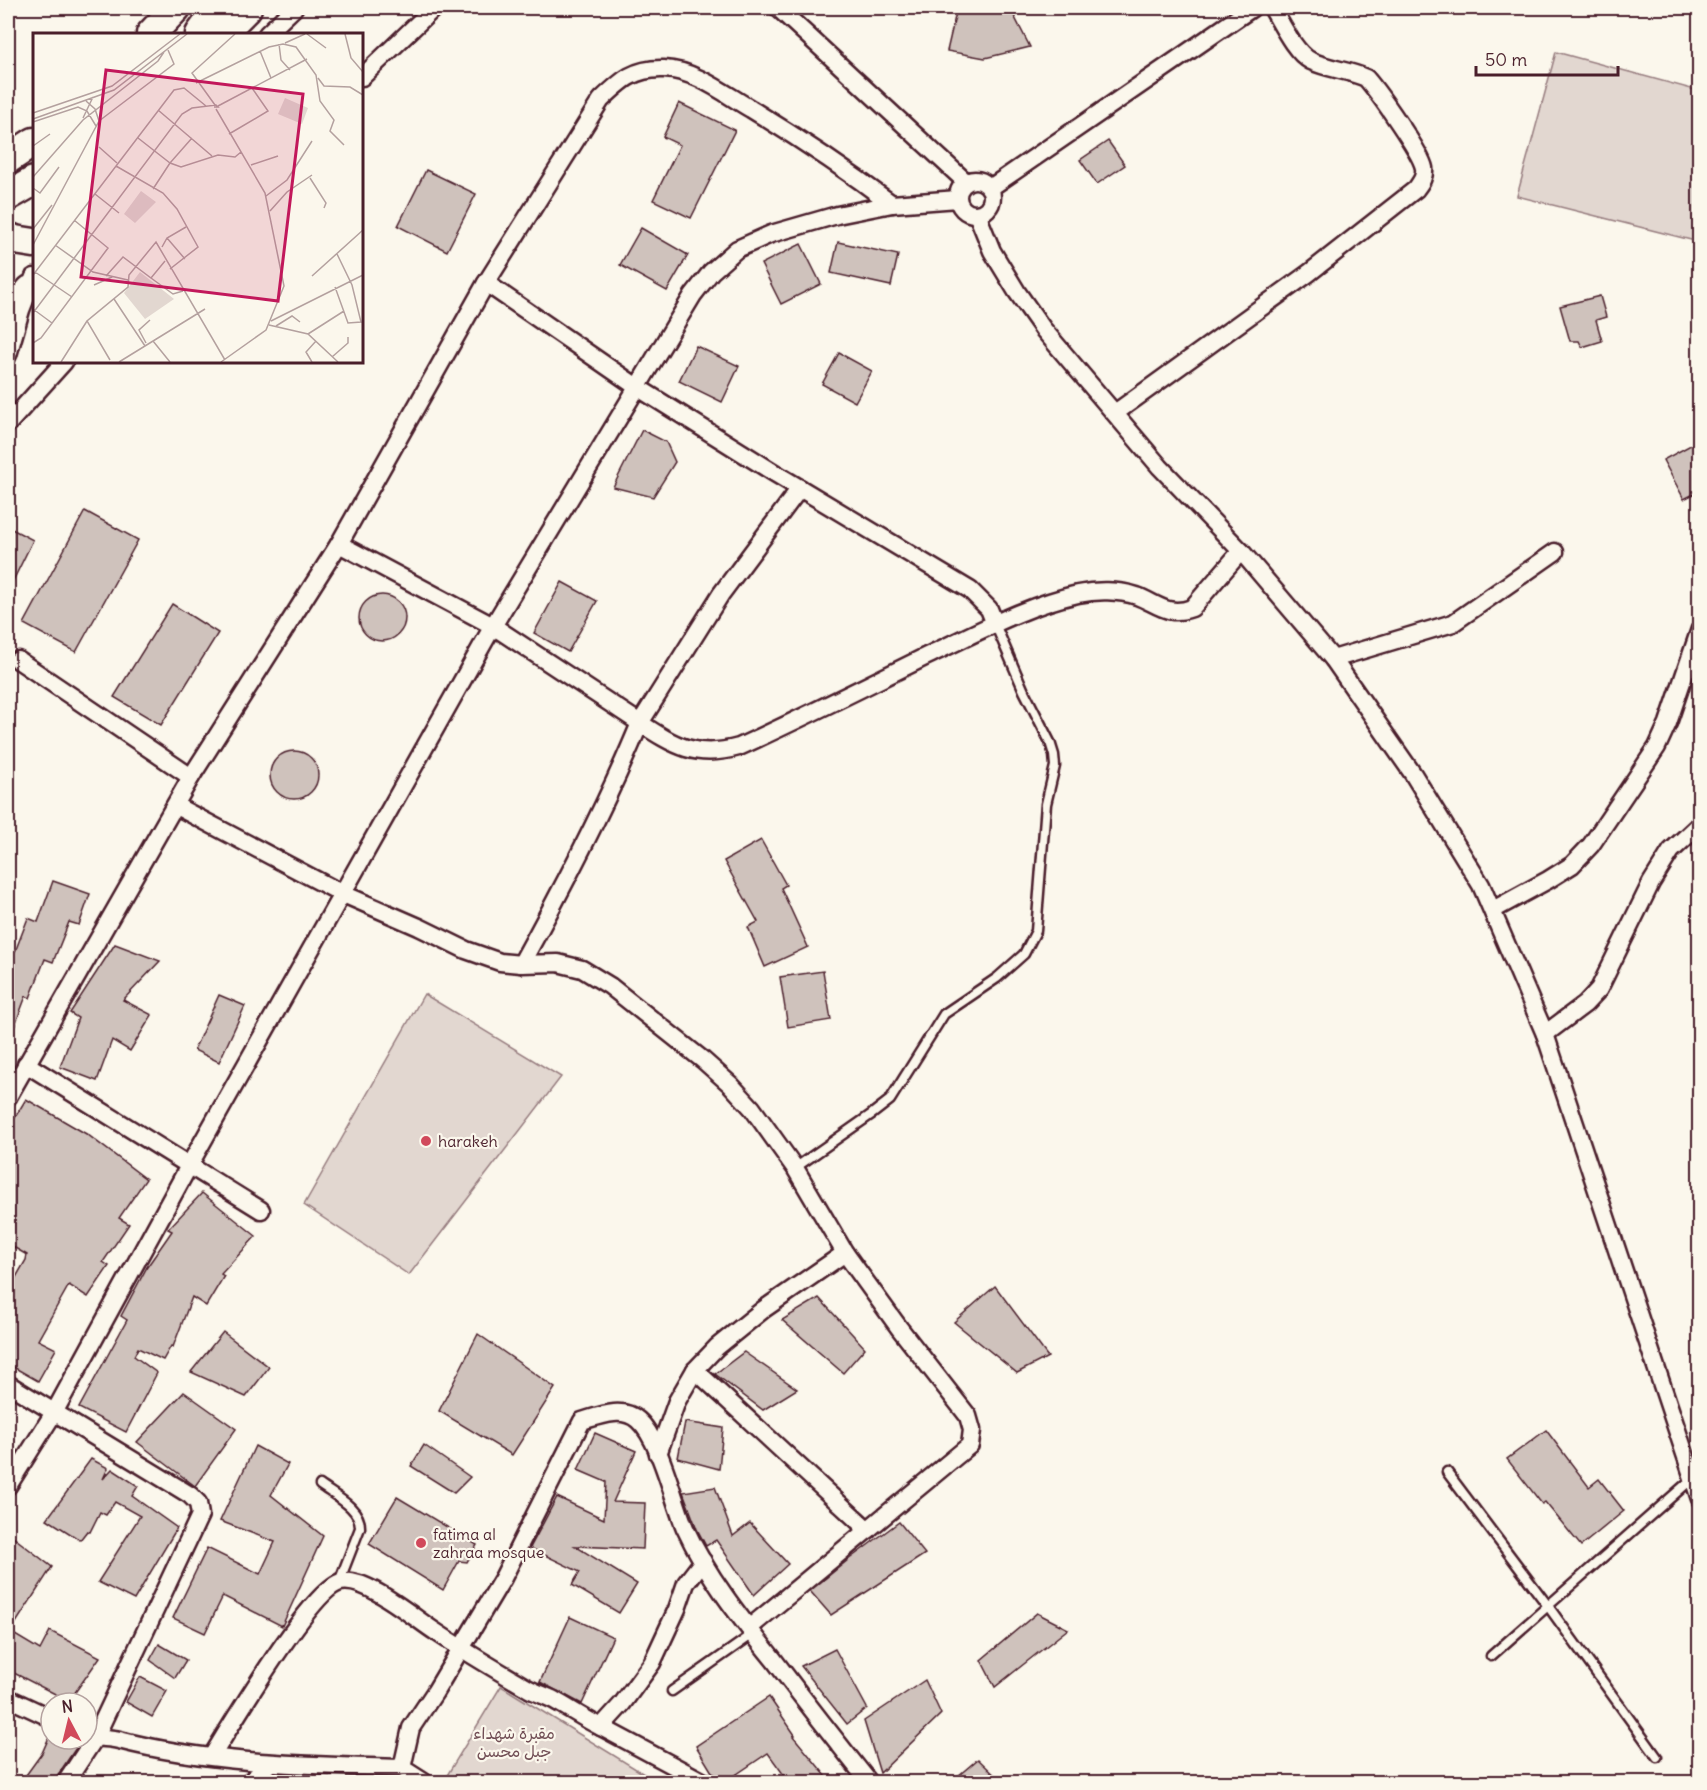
<svg xmlns="http://www.w3.org/2000/svg" width="1707" height="1790" font-family="Delius,'Playpen Sans Arabic',sans-serif">
<style>
.green{fill:#e2d7d0;stroke:#967b7e;stroke-width:1.5}
.building{fill:#cfc2bc;stroke:#4a1f2b;stroke-width:1.5}
.lines{fill:none;stroke-linecap:round;stroke-linejoin:round}
.lane-casing{stroke:#4a1f2b;stroke-width:13}
.street-casing{stroke:#4a1f2b;stroke-width:21}
.highway-casing{stroke:#4a1f2b;stroke-width:33}
.lane{stroke:#fbf7ec;stroke-width:8}
.street{stroke:#fbf7ec;stroke-width:16}
.highway{stroke:#fbf7ec;stroke-width:28}
.poi-dot{fill:#d1495b;stroke:#fbf7ec;stroke-width:2}
.labels{text-anchor:middle;dominant-baseline:central;stroke-width:4.5;stroke-linejoin:round;paint-order:stroke}
.poi-label{font-size:16px;fill:#4a1f2b;stroke:#fbf7ec;text-anchor:start}
.park-label{font-size:16px;fill:#704d54;stroke:#fbf7ec}
.inset-road{fill:none;stroke:#b4a19f;stroke-width:1.5}
.view{fill:#c2185b;fill-opacity:0.15;stroke:#c2185b;stroke-width:3}
.inset-edge{fill:none;stroke:#4a1f2b;stroke-width:3}
</style>
<rect width="100%" height="100%" fill="#fbf7ec"/>
<filter id="ink" filterUnits="userSpaceOnUse"><feTurbulence type="fractalNoise" baseFrequency=".0167" numOctaves="2"/><feDisplacementMap in="SourceGraphic" scale="12" xChannelSelector="R" yChannelSelector="G"/><feConvolveMatrix kernelMatrix="1 2 1 2 8 2 1 2 1" color-interpolation-filters="sRGB"/></filter>
<g filter="url(#ink)">
<!-- green -->
<g class="green">
<path d="M1556,52L1699,91V242L1517,196Z"/>
<path d="M424,994L561,1077L409,1275L304,1205Z"/>
<path d="M501,1686L657,1782H443Z"/>
</g>
<!-- building -->
<g class="building">
<path d="M957,8H1010L1030,47L985,58L947,51Z"/>
<path d="M679,103L735,130L691,218L653,200L680,145L663,137Z"/>
<path d="M1108,141L1125,165L1097,184L1080,160Z"/>
<path d="M426,170L476,194L447,251L398,226Z"/>
<path d="M641,228L688,255L667,291L620,265Z"/>
<path d="M838,242L898,255L891,286L831,273Z"/>
<path d="M801,244L821,284L781,304L761,264Z"/>
<path d="M1600,296L1606,317L1596,320L1602,341L1582,347L1579,341H1570L1560,306Z"/>
<path d="M696,346L739,366L722,402L679,381Z"/>
<path d="M839,353L872,371L855,402L822,384Z"/>
<path d="M642,430L666,442L675,462L653,497L613,487Z"/>
<path d="M1700,440V491L1684,499L1663,460Z"/>
<path d="M85,511L138,540L76,652L24,624Z"/>
<path d="M8,527L33,540L8,591Z"/>
<path d="M562,582L597,601L568,652L534,633Z"/>
<circle cx="382" cy="618" r="23"/>
<path d="M172,604L218,633L161,725L114,697Z"/>
<circle cx="294" cy="775" r="24"/>
<path d="M761,840L786,885L781,888L808,947L765,967L748,927L758,922L724,861Z"/>
<path d="M53,881L90,894L79,925L69,922L53,962L45,959L30,998L26,996L9,1041H8V955L13,957L28,918L38,922Z"/>
<path d="M115,944L160,961L123,1000L152,1015L130,1051L112,1040L97,1081L60,1067L78,1018L70,1013Z"/>
<path d="M823,971L831,1020L788,1027L780,977Z"/>
<path d="M219,995L245,1006L219,1062L194,1050Z"/>
<path d="M26,1099L88,1135L146,1179L119,1218L129,1224L103,1262L109,1266L88,1297L69,1285L38,1340L56,1349L38,1381L8,1364V1291L26,1260L27,1255L8,1244V1129Z"/>
<path d="M202,1193L256,1236L221,1274L224,1276L206,1306L192,1297L173,1347L171,1346L163,1360L138,1348L134,1356L157,1373L126,1432L79,1408L127,1320L121,1316L147,1267L172,1231L168,1229Z"/>
<path d="M995,1286L1048,1357L1017,1373L954,1322Z"/>
<path d="M819,1298L865,1348L843,1373L782,1320Z"/>
<path d="M223,1332L269,1367L246,1397L191,1372Z"/>
<path d="M478,1334L555,1388L512,1455L439,1411Z"/>
<path d="M744,1352L797,1389L763,1410L715,1374Z"/>
<path d="M184,1392L236,1429L195,1486L137,1442Z"/>
<path d="M685,1422L723,1428L719,1469L678,1458Z"/>
<path d="M1546,1430L1589,1487L1599,1479L1624,1511L1581,1546L1545,1502L1542,1504L1507,1459Z"/>
<path d="M595,1433L636,1451L613,1502L645,1503L643,1549L575,1546L637,1584L619,1613L572,1585L580,1572L530,1548L557,1497L604,1519L606,1482L578,1470Z"/>
<path d="M424,1445L470,1477L454,1493L411,1466Z"/>
<path d="M255,1446L288,1464L271,1495L323,1536L282,1626L223,1596L205,1633L173,1618L207,1548L260,1574L275,1542L220,1521Z"/>
<path d="M91,1459L108,1468L103,1479L112,1469L138,1486L132,1496L177,1528L134,1600L98,1582L140,1516L115,1502L106,1515L100,1512L90,1532L87,1531L80,1540L47,1519Z"/>
<path d="M715,1487L733,1536L750,1523L788,1564L754,1595L716,1540L706,1546L697,1529L683,1492Z"/>
<path d="M397,1497L477,1545L467,1562L459,1561L443,1590L369,1544Z"/>
<path d="M899,1522L925,1554L831,1615L810,1591L848,1560Z"/>
<path d="M8,1533L52,1567L10,1632L40,1650L50,1631L100,1657L69,1701L8,1670Z"/>
<path d="M1037,1613L1068,1629L995,1687L981,1660Z"/>
<path d="M570,1617L613,1637L582,1704L540,1682Z"/>
<path d="M159,1644L186,1660L175,1678L150,1660Z"/>
<path d="M835,1649L867,1708L847,1724L801,1666Z"/>
<path d="M140,1677L167,1691L152,1717L126,1702Z"/>
<path d="M925,1680L941,1714L880,1773L864,1721Z"/>
<path d="M769,1697L795,1735L793,1736L831,1782H789L768,1753L725,1782H718L696,1746Z"/>
<path d="M50,1735L51,1739H58L76,1748L57,1776L56,1782H21L42,1753Z"/>
<path d="M978,1759L1002,1782H951Z"/>
</g>
<g class="lines">
<defs>
<g id="lane">
<path d="M795,1168L872,1114L890,1100L944,1014L997,978L1024,954L1036,931L1046,804L1055,766L1054,755L1050,742L1024,691L995,624"/>
<path d="M1447,1472L1548,1606L1657,1757"/>
<path d="M320,1485C335,1496 361,1508 360,1528L339,1582"/>
<path d="M1491,1656L1693,1478"/>
<path d="M672,1691L753,1634"/>
</g>
<g id="street">
<path d="M778,8L966,182"/>
<path d="M267,34L294,8"/>
<path d="M362,77L434,8"/>
<circle cx="975" cy="197" r="17"/>
<path d="M990,188L1252,8"/>
<path d="M977,214L992,251L1017,292L1043,329L1160,467L1241,551L1333,659L1413,774L1481,885L1545,1034L1700,1499"/>
<path d="M486,283L637,387L773,472L970,590L989,609L995,624"/>
<path d="M8,306L27,285"/>
<path d="M8,355L21,310L34,277"/>
<path d="M1115,413L1309,273L1416,189C1421,182 1425,177 1424,168C1421,152 1378,92 1366,78C1348,70 1328,69 1311,61C1295,53 1281,23 1272,8"/>
<path d="M8,424L64,362"/>
<path d="M339,544L493,626L640,723L721,594L800,488"/>
<path d="M1333,659L1453,623L1555,552"/>
<path d="M18,660L191,777"/>
<path d="M176,806L341,893L419,927L466,950L500,962L521,964L558,963L582,969L610,986L703,1060L731,1085L752,1108L795,1168L845,1253L900,1329L968,1416L972,1430L970,1445L749,1628"/>
<path d="M1493,910L1548,880L1572,865L1591,845L1657,747L1668,723L1700,629"/>
<path d="M521,964C564,886 606,806 640,723C675,746 696,759 739,747C805,717 870,684 935,652C982,630 1028,605 1078,594C1096,590 1119,590 1137,596C1158,604 1168,617 1192,608L1241,551"/>
<path d="M1545,1034L1585,1004L1599,989L1651,883L1671,851L1700,824"/>
<path d="M26,1064L261,1210"/>
<path d="M8,1097L191,777L339,544L486,283L601,100C622,80 634,68 664,69C695,70 725,94 751,109C800,139 845,169 892,204"/>
<path d="M695,1370L868,1530"/>
<path d="M8,1384L190,1495L198,1503L200,1515L95,1738L66,1782"/>
<path d="M658,1454L677,1401L695,1370L717,1347L764,1309L845,1253"/>
<path d="M8,1486L55,1411L190,1164L493,626L693,295L711,272L737,249L771,234L837,215L892,204L958,199"/>
<path d="M8,1698L51,1718"/>
<path d="M601,1727L704,1782"/>
<path d="M88,1735C98,1739 108,1737 119,1740C211,1764 308,1765 402,1768"/>
<path d="M212,1756C230,1727 312,1588 341,1582C367,1577 414,1618 436,1632C466,1652 498,1671 529,1689C537,1693 546,1696 554,1700C570,1709 585,1719 601,1727L622,1704L652,1663L677,1609L686,1583L703,1561"/>
<path d="M250,1782L270,1763"/>
<path d="M424,1782L402,1768L411,1728L435,1692L503,1578L582,1421C599,1416 622,1406 638,1420C660,1439 673,1500 685,1528C707,1576 741,1619 774,1660C805,1701 837,1742 869,1782"/>
</g>
<g id="highway">
<path d="M151,34L176,8"/>
<path d="M200,34L219,8"/>
<path d="M221,34L247,8"/>
<path d="M8,159L34,142"/>
<path d="M8,196L34,181"/>
<path d="M8,237L15,240L34,243"/>
</g>
</defs>
<!-- lane casing -->
<use href="#lane" class="lane-casing"/>
<!-- street casing -->
<use href="#street" class="street-casing"/>
<!-- highway casing -->
<use href="#highway" class="highway-casing"/>
<!-- lane -->
<use href="#lane" class="lane"/>
<!-- street -->
<use href="#street" class="street"/>
<!-- highway -->
<use href="#highway" class="highway"/>
</g>
</g>
<!-- markers -->
<g class="poi-dot">
<circle cx="426" cy="1141" r="6"/>
<circle cx="421" cy="1543" r="6"/>
</g>
<g class="labels">
<!-- poi labels -->
<g class="poi-label">
<text x="438" y="1141">harakeh</text>
<text x="433" y="1534">fatima al<tspan x="433" dy="18">zahraa mosque</tspan></text>
</g>
<!-- park labels -->
<g class="park-label">
<text x="514" y="1733">مقبرة شهداء<tspan x="514" dy="18">جبل محسن</tspan></text>
</g>
</g>
<!-- overview -->
<g transform="translate(33 33)">
<rect width="330" height="330" fill="#fbf7ec"/>
<path d="M252,65L275,75L269,91L245,81ZM108,158L123,169L102,190L91,181ZM107,239L141,266L112,286L91,260Z" fill="#e2d7d0"/>
<path class="inset-road" d="M274,1L293,15M312,1L318,25L330,39M252,10L272,1M246,11L248,27L257,37M227,18L238,45M285,45L291,53L317,54L330,62M163,50L236,14L250,11L263,14L283,42L287,68L301,87L297,98L311,112M182,72L159,40L202,1M185,73L274,26M183,76L232,160L251,253L233,297L188,329M125,77L179,123M0,80L79,53L147,1M50,85L60,64M0,86L81,57L154,1M66,88L141,31L135,17M0,89L45,74L54,78L63,93M196,101L235,78L219,55M105,105L137,130L159,105M0,113L17,101M66,114L84,130M218,132L245,123M83,133L130,160L144,176L165,214L137,236M0,144L50,87L125,28L131,19M277,145L293,170L291,175M0,155L7,160L26,134M120,156L137,130L148,134L185,122L202,124L208,119M62,161L86,180M233,163L254,147L279,108M237,178L254,159L279,142M0,196L19,172M134,205L152,226M0,212L66,88L62,76L53,68M22,212L60,239L95,247M129,214L134,205L153,194M2,239L39,264M0,242L141,57L151,55L173,73M73,243L90,224L118,245L132,228M279,243L330,197M118,245L140,261L150,258M61,252L79,244M302,254L315,290L328,289L319,252L304,221M81,266L112,313M0,276L19,290M0,280L149,81L159,75L183,72L185,74H181M238,288L330,242M236,292L275,301L305,329M243,293L259,283L267,289M275,301L311,278M120,308L137,329M0,310L8,305L75,215L41,187M113,310L106,297L117,287M299,324L315,310V304M77,327L54,288L95,254L96,242L123,209L192,327M28,329L54,288M86,329L172,276M279,329L273,319L283,308"/>
<path class="view" d="M73,37L270,61L245,268L48,244Z"/>
<rect width="330" height="330" class="inset-edge"/>
</g>
<!-- margin -->
<rect width="1707" height="1790" fill="none" stroke="#fbf7ec" stroke-width="30"/>
<rect x="15" y="15" width="1677" height="1760" fill="none" stroke="#4a1f2b" stroke-width="2" filter="url(#ink)"/>
<!-- north arrow -->
<g transform="translate(69 1721) rotate(353)"><circle r="28" fill="#fbf7ec" stroke="#b4a19f" stroke-width="1.5"/>
<path d="M0-4.5L10 22L0 15L-10 22Z" fill="#d1495b"/>
<text y="-9" font-size="16" font-weight="bold" text-anchor="middle" fill="#4a1f2b">N</text>
</g>
<!-- scale -->
<path d="M1476 66v9h142v-9" fill="none" stroke="#4a1f2b" stroke-width="3"/>
<text x="1485" y="66" font-size="18" fill="#4a1f2b" stroke="#fbf7ec" stroke-width="4.5" paint-order="stroke">50 m</text>
</svg>
